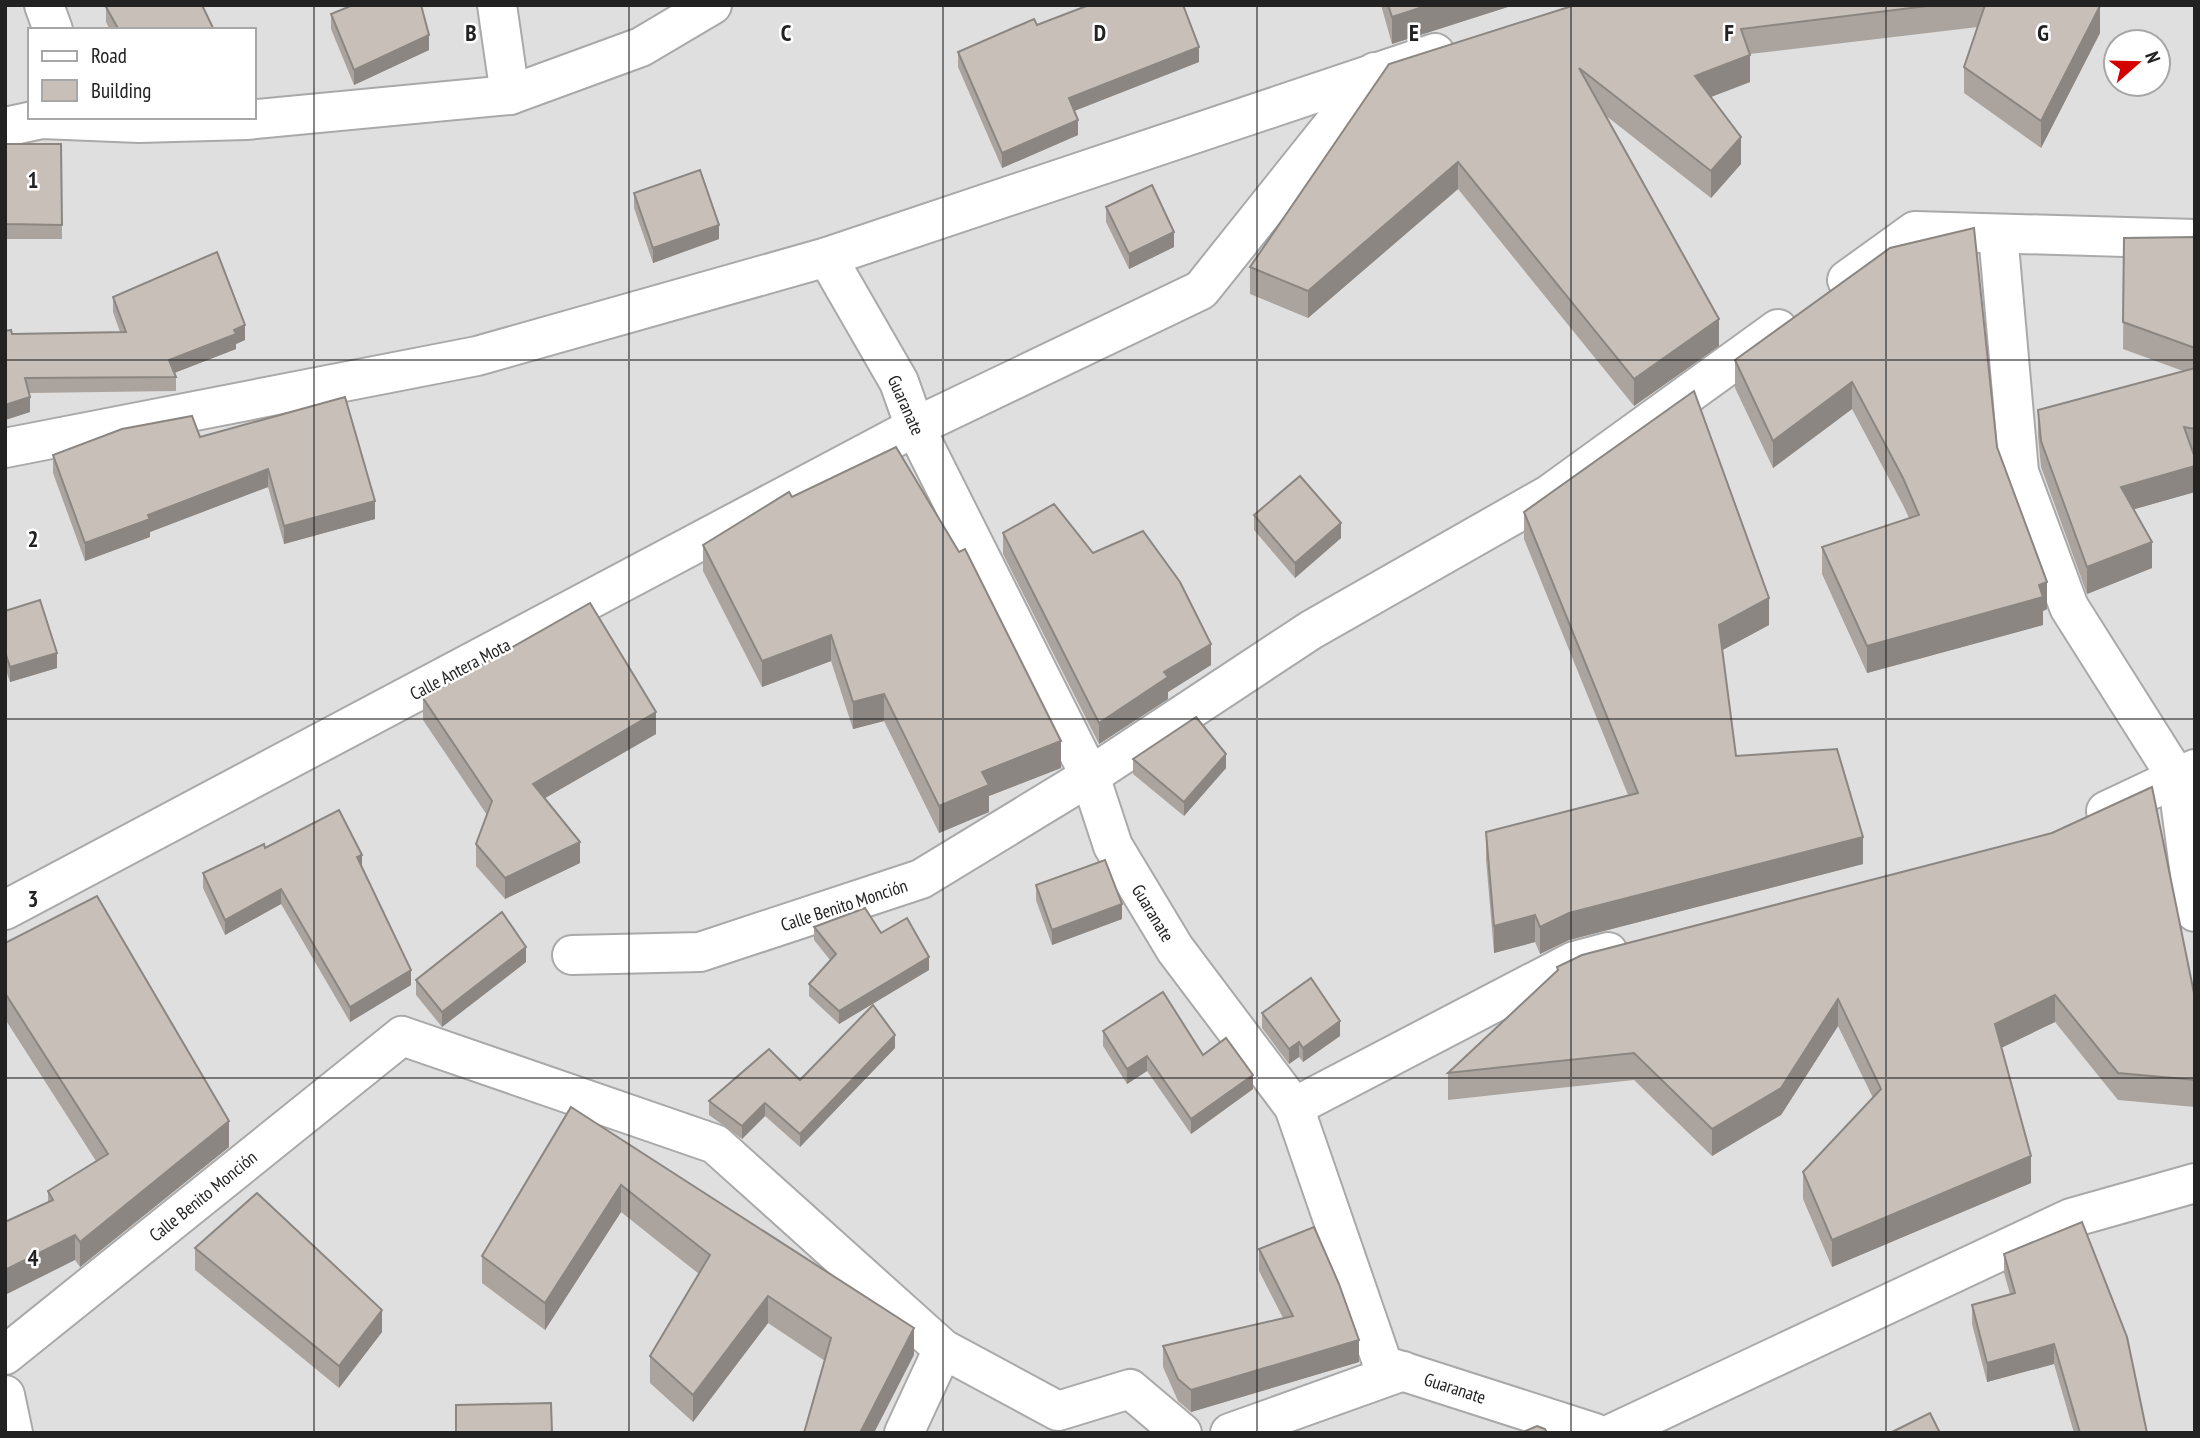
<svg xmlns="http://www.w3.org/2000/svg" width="2200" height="1438" font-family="'PT Sans Narrow',sans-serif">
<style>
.residential{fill:#e0dfdf;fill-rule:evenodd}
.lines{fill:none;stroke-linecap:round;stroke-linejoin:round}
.minor-casing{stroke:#a9a9a9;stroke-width:42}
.minor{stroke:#fff;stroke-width:38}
.wall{fill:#aba49e}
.shaded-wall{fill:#8b8681}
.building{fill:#c7bfb8;stroke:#8b8681;stroke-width:2}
.grid{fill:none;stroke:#222;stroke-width:2;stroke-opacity:0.55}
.labels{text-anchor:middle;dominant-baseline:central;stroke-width:5;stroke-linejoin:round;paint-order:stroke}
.street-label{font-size:18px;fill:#222;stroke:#fff}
.grid-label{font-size:23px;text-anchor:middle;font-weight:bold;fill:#222;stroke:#fff;stroke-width:5;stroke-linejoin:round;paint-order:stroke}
</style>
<rect width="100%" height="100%" fill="#f2efe9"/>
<!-- residential -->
<path class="residential" d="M5,5H2195V1433H5ZM30,30H254V117H30ZM2116,42H2158V84H2116Z"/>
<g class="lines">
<defs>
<g id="minor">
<path d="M44,5L53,30"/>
<path d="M497,5L510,95"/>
<path d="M5,127L42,119L139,123L246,120L510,95L641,47L712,5"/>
<path d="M1998,234L2019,472L2069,607L2177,778L2195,912"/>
<path d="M827,257L899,382L915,427L1090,776L1113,846L1175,949L1294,1107L1383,1365L1595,1433"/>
<path d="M1847,280L1915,231L2195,239"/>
<path d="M5,448L477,356L827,257L1435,53"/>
<path d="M2106,811L2195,769"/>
<path d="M5,910L915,427L1201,290L1375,72"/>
<path d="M572,955L700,952L921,879L1090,776L1311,630L1550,494L1778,329"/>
<path d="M1294,1107L1574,961L1608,952"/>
<path d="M5,1355L402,1036L715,1144L943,1349L1058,1411L1130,1389L1182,1433"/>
<path d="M5,1395L13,1433"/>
<path d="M904,1433L943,1349"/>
<path d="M1230,1433L1403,1371"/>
<path d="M1613,1433L2071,1218L2195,1183"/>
</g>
</defs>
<!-- minor casing -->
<use href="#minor" class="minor-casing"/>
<!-- minor -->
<use href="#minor" class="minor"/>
</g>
<!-- wall -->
<g class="wall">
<path d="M1381,5H1514L1392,44Z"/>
<path d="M1575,5H2098L2100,33L2041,148L1964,93V67L1978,27L1750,54V82L1711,97L1741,164L1711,198L1605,115L1719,346L1634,406L1458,189L1308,318L1250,294V267Z"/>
<path d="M106,7L214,30H110L106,22Z"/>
<path d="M331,14L429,50L354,85L331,29Z"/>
<path d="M1037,25L1199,62L1074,111L1078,135L1002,168L958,67V52Z"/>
<path d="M5,144H61L62,239H5Z"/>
<path d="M634,193L719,239L653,263L634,208Z"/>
<path d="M1106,207L1174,247L1129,269L1106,222Z"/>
<path d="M2195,237V455H2194L2195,492L2134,509L2152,568L2087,594L2041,467L2038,436V410L2183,371L2123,349L2124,238Z"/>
<path d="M1890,248L1997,447L2047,609L2043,611V625L1867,673L1822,574V547L1909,518L1903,505L1852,409L1773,468L1735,388V360Z"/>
<path d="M113,297L245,340L236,344V349L174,373L176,377V391L29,393L30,412L5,420V331L12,334L120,332L113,312Z"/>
<path d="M200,437L375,519L284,544L268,487L150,532V537L85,561L53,473V455Z"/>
<path d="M792,497L1061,768L989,796V812L939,833L884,721L853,729L831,661L762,687L703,571V545Z"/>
<path d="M1524,512L1769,625L1722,650L1736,756L1863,864L1569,940L1540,954L1535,942L1494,953L1486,859V832L1628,795L1524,539Z"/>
<path d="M1254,515L1341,538L1295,578L1254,530Z"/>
<path d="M1003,533L1093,553L1211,665L1168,692V699L1099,744L1003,554Z"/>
<path d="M5,611L57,668L10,682L5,667Z"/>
<path d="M423,698L656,734L545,798L580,863L505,899L476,866V844L487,815L423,720Z"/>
<path d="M1133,759L1226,768L1184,816L1133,774Z"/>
<path d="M265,848L362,867L411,985L350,1022L281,904L225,935L203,888V873Z"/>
<path d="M1036,885L1122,919L1052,945L1036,900Z"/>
<path d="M814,927L881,933L929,970L839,1024L809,996V984L830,960L814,940Z"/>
<path d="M5,943L229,1147L80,1267L75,1260L48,1202V1191L96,1161L5,1019Z"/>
<path d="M526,962L442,1027L416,995V980Z"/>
<path d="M1557,967L2195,998V1107L2118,1100L2055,1022L2001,1047L2031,1183L1832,1267L1803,1199V1172L1873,1098L1838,1026L1781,1115L1712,1156L1634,1080L1448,1100V1073L1557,971Z"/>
<path d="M1262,1013L1340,1036L1303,1062L1299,1057L1289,1064L1262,1028Z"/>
<path d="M1103,1031L1203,1055L1253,1089L1191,1134L1147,1071L1127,1084L1103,1046Z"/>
<path d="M895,1048L800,1147L765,1116L742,1139L709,1115V1101L800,1080Z"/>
<path d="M571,1107L914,1355L825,1361L768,1323L693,1422L650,1383V1356L699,1274L621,1212L545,1330L482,1283V1256Z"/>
<path d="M195,1248L382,1332L339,1388L195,1270Z"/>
<path d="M1259,1249L1359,1362L1191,1412L1178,1401L1163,1367V1346L1283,1318L1259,1271Z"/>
<path d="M2004,1254L2147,1433H2074L2054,1364L1987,1382L1972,1324V1305L2010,1294L2004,1273Z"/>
</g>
<!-- shaded-wall -->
<g class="shaded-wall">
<path d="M1429,5H1514L1392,44V17Z"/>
<path d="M2100,6V33L2041,148V121Z"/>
<path d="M429,35V50L354,85V70Z"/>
<path d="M1199,47V62L1069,113V98Z"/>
<path d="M1750,55V82L1695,103V76Z"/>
<path d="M1078,120V135L1002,168V153Z"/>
<path d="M1741,137V164L1711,198V171Z"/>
<path d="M1458,162V189L1308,318V291Z"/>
<path d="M719,225V239L653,263V248Z"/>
<path d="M1174,232V247L1129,269V254Z"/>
<path d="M1719,319V346L1634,406V379Z"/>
<path d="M245,325V340L236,344V349L169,375V360Z"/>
<path d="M1852,382V409L1773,468V441Z"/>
<path d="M30,397V412L5,420V405Z"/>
<path d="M2195,466V492L2121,513V487Z"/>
<path d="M268,469V487L150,532V537L85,561V543L148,515Z"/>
<path d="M375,501V519L284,544V526Z"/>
<path d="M1341,523V538L1295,578V563Z"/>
<path d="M2152,542V568L2087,594V567Z"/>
<path d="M2047,582V609L2043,611V625L1867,673V646Z"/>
<path d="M1769,598V625L1719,652V625Z"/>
<path d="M831,635V661L762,687V661Z"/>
<path d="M1211,644V665L1168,692V699L1099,744V723L1164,672Z"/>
<path d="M57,653V668L10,682V667Z"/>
<path d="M884,694V721L853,729V702Z"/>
<path d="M656,712V734L533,805V784Z"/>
<path d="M1061,741V768L989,796V812L939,833V806L982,772Z"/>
<path d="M1226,754V768L1184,816V802Z"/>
<path d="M1863,837V864L1569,940L1540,954V927L1569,913Z"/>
<path d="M580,842V863L505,899V878Z"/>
<path d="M362,855V870L357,857Z"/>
<path d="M281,889V904L225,935V920Z"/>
<path d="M1122,904V919L1052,945V930Z"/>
<path d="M1535,915V942L1494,953V926Z"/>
<path d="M526,947V962L442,1027V1012Z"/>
<path d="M929,957V970L839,1024V1011Z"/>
<path d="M411,970V985L350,1022V1007Z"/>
<path d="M2055,995V1022L1995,1051V1024Z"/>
<path d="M1838,999V1026L1781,1115L1712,1156V1129Z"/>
<path d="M1340,1021V1036L1303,1062V1048Z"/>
<path d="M895,1035V1048L800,1147V1134Z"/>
<path d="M1299,1042V1057L1289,1064V1049Z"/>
<path d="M1147,1056V1071L1127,1084V1069Z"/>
<path d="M1253,1075V1089L1191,1134V1119Z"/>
<path d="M765,1103V1116L742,1139V1126Z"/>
<path d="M229,1121V1147L80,1267V1242Z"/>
<path d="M2031,1156V1183L1832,1267V1240Z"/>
<path d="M621,1185V1212L545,1330V1303Z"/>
<path d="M75,1235V1260L5,1295V1270Z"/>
<path d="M768,1296V1323L693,1422V1395Z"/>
<path d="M382,1310V1332L339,1388V1366Z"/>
<path d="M914,1328V1355L874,1433H860Z"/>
<path d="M1359,1340V1362L1191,1412V1390Z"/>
<path d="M2054,1344V1364L1987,1382V1363Z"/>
</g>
<!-- building -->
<g class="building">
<path d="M110,5H202L214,30H119L106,7Z"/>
<path d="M353,5H421L429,35L354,70L331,14Z"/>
<path d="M1089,5H1183L1199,47L1069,98L1078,120L1002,153L958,52L1034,19L1037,25Z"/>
<path d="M1388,5H1429L1392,17Z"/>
<path d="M1575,5H1935L1741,29L1750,55L1695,76L1741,137L1711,171L1579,68L1719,319L1634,379L1458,162L1308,291L1250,267L1389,64Z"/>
<path d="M1985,5L2100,6L2041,121L1964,67Z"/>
<path d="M5,144H61L62,225L5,224Z"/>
<path d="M700,170L719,225L653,248L634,193Z"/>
<path d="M1152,185L1174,232L1129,254L1106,207Z"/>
<path d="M1974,228L1997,447L2047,582L2039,585L2043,597L1867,646L1822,547L1919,515L1903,478L1852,382L1773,441L1735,360L1890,248Z"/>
<path d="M2195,237V348L2123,322L2124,238Z"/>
<path d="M217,252L245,325L234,330L236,334L169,360L176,377L25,378L30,397L5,405V331L11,330L12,334L126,332L113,297Z"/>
<path d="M2195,368V429L2184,427L2195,458V466L2121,487L2152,542L2087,567L2041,441L2038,410Z"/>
<path d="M1694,391L1769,598L1719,625L1736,756L1837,749L1863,837L1569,913L1540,927L1535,915L1494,926L1486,832L1638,793L1524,512Z"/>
<path d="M345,397L375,501L284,526L268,469L148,515L150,519L85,543L53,455L122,429L192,416L200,437Z"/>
<path d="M896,447L959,552L965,549L1061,741L982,772L989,785L939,806L884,694L853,702L831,635L762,661L703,545L789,492L792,497Z"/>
<path d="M1300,476L1341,523L1295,563L1254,515Z"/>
<path d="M1054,504L1093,553L1143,531L1180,582L1211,644L1164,672L1168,677L1099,723L1003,533Z"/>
<path d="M40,600L57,653L10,667L5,652V611Z"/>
<path d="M590,603L656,712L533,784L580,842L505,878L476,844L492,801L423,698Z"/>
<path d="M1196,717L1226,754L1184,802L1133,759Z"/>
<path d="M2152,787L2195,998V1080L2118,1073L2055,995L1995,1024L2031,1156L1832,1240L1803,1172L1881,1089L1838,999L1781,1088L1712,1129L1634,1053L1448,1073L1558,970L1557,967L1582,955L2052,833Z"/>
<path d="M339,810L362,855L357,857L411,970L350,1007L281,889L225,920L203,873L264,844L265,848Z"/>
<path d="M1105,860L1122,904L1052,930L1036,885Z"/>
<path d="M97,896L229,1121L80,1242L75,1235L5,1270V1222L53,1200L48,1191L108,1154L5,993V943Z"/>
<path d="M865,908L881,933L907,918L929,957L839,1011L809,984L836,954L814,927Z"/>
<path d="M502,912L526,947L442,1012L416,980Z"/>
<path d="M1311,978L1340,1021L1303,1048L1299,1042L1289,1049L1262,1013Z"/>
<path d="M1163,992L1203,1055L1226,1038L1253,1075L1191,1119L1147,1056L1127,1069L1103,1031Z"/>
<path d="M873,1005L895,1035L800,1134L765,1103L742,1126L709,1101L769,1049L800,1080Z"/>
<path d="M571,1107L914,1328L860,1433H804L831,1338L768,1296L693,1395L650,1356L710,1255L621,1185L545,1303L482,1256Z"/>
<path d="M257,1193L382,1310L339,1366L195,1248Z"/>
<path d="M2082,1222L2127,1337L2147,1433H2080L2054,1344L1987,1363L1972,1305L2015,1293L2004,1254Z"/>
<path d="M1314,1227L1339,1284L1359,1340L1191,1390L1178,1379L1163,1346L1293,1316L1259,1249Z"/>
<path d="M551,1403L552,1433H456V1405Z"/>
<path d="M1930,1413L1940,1433H1890Z"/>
<path d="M1537,1426L1545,1429L1547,1433H1521Z"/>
</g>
<!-- grid -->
<path class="grid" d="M314,5V1433M629,5V1433M943,5V1433M1257,5V1433M1571,5V1433M1886,5V1433M5,360H2195M5,719H2195M5,1078H2195"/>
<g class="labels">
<!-- street labels -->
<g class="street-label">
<text transform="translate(906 405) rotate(66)">Guaranate</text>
<text transform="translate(460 669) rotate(-28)">Calle Antera Mota</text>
<text transform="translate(844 905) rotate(-18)">Calle Benito Monción</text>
<text transform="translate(1153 913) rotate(59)">Guaranate</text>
<text transform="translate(203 1196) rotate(-39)">Calle Benito Monción</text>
<text transform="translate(1455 1388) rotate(18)">Guaranate</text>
</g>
</g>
<g class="grid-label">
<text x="471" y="41">B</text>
<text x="786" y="41">C</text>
<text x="1100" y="41">D</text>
<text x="1414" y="41">E</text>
<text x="1729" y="41">F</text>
<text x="2043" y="41">G</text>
<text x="33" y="188">1</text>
<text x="33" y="547">2</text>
<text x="33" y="907">3</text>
<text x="33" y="1266">4</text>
</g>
<!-- border -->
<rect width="2200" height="1438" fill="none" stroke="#222222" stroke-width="14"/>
<!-- legend -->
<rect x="28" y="28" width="228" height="91" fill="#ffffff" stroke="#a7a7a7" stroke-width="2"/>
<rect x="42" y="51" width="35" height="10" fill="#ffffff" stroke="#a7a7a7" stroke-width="2"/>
<text x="91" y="63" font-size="21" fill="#222222">Road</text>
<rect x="42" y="80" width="35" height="21" fill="#c7bfb8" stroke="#a7a7a7" stroke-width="2"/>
<text x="91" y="98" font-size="21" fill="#222222">Building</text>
<!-- north arrow -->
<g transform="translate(2137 63) rotate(70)"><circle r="33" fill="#ffffff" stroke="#a7a7a7" stroke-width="2"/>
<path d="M0-5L12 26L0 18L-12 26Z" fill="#d40000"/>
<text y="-10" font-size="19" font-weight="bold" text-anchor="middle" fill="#222222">N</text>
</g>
</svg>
